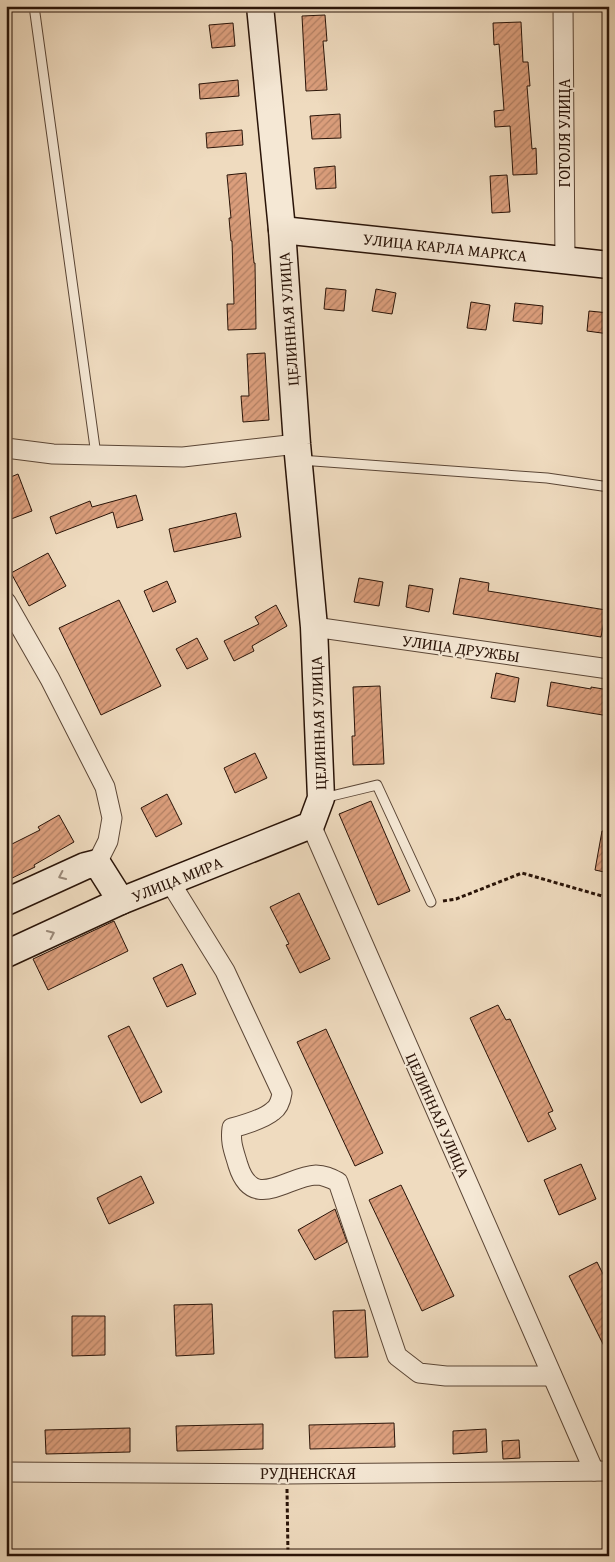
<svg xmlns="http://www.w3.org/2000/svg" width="615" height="1562" font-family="'Gentium Book Plus',serif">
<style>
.building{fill:url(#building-hatch);stroke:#2a1408}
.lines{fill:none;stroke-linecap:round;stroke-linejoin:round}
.lane-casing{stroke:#5b4636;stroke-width:11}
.street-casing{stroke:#5b4636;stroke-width:21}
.secondary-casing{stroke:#2a1408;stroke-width:29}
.path{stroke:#2a1408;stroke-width:3;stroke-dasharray:4 2.5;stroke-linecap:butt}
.lane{stroke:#f5e8d5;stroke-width:9}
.street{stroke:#f5e8d5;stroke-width:19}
.secondary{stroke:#f5e8d5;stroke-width:26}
.oneway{stroke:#9a8979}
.labels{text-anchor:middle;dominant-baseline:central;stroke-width:4;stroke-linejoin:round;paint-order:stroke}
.street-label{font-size:16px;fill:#2a1408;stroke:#f5e8d5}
</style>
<defs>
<pattern id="building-hatch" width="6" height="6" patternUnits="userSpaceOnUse" patternTransform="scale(1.25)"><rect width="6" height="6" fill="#db9e7c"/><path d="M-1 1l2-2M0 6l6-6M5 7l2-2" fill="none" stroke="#b28064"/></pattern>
</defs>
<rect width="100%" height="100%" fill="#efdbbf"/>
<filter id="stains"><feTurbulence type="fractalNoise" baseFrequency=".004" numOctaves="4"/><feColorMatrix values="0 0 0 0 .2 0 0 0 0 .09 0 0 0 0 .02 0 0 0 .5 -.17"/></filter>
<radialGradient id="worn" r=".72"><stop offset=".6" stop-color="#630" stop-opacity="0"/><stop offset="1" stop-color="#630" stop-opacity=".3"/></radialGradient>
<!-- building -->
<g class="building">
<path d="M325,15L327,41H323L327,90L306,91L302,16Z"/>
<path d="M521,22L523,62H528L530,86H527L532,149L536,148L537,174L513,175L510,126L495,127L494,111L504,110L499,44L494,45L493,23Z"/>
<path d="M233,23L235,46L212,48L209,25Z"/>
<path d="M238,80L239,96L200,99L199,84Z"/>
<path d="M340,114L341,138L312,139L310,116Z"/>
<path d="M242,130L243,145L207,148L206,133Z"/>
<path d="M335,166L336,188L316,189L314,168Z"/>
<path d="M246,173L254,263H255L256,329L228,330L227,304H234L232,241H231L229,218H231L227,175Z"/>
<path d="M507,175L510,212L492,213L490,176Z"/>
<path d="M326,288L346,290L344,311L324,309Z"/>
<path d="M376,289L396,293L392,314L372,311Z"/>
<path d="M471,302L490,305L486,330L467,328Z"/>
<path d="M515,303L543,306L542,324L513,321Z"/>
<path d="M589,311L609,313V334L587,331Z"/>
<path d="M265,353L269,420L243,422L241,396H249L247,354Z"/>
<path d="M18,474L32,511L6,521V479Z"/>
<path d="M136,495L143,520L117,528L113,512L56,534L50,517L90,501L92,507Z"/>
<path d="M236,513L241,537L174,552L169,529Z"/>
<path d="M48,553L66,586L29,606L11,573Z"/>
<path d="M359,578L383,582L379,606L354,602Z"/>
<path d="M460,578L489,583L488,591L606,610L601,637L453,614Z"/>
<path d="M167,581L176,602L153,612L144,591Z"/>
<path d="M409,585L433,589L429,612L406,607Z"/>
<path d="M119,600L161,686L101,715L59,628Z"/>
<path d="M276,605L287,626L252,646L254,651L234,661L224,641L259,624L255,617Z"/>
<path d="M197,638L208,659L187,669L176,649Z"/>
<path d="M496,673L519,678L515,702L491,698Z"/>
<path d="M551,682L591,689V687L609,690V716L547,706Z"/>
<path d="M380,686L384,764L353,765L352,736H355L353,687Z"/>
<path d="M255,753L267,778L235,793L224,768Z"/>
<path d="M167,794L182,824L156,837L141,808Z"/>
<path d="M371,801L410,891L378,905L339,814Z"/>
<path d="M59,815L74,842L34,865L35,867L6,881V847L40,830L38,827Z"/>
<path d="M602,831H609V873L595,870Z"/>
<path d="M299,893L330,959L300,973L286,945L289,944L270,907Z"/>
<path d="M114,921L128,951L48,990L33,959Z"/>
<path d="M182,964L196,994L167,1007L153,978Z"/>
<path d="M498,1005L506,1020L510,1019L553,1111L548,1113L556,1129L528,1142L470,1018Z"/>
<path d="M129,1026L162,1092L141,1103L108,1036Z"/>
<path d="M326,1029L383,1153L355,1166L297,1042Z"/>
<path d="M581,1164L596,1199L559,1215L544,1180Z"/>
<path d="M141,1176L154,1203L109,1224L97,1198Z"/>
<path d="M401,1185L454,1296L422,1311L369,1200Z"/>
<path d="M335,1209L347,1242L315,1260L298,1230Z"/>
<path d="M597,1262L609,1286V1356L569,1276Z"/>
<path d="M212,1304L214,1354L176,1356L174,1305Z"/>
<path d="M365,1310L368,1357L335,1358L333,1311Z"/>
<path d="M72,1316H105V1355L72,1356Z"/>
<path d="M394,1423L395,1447L310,1449L309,1425Z"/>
<path d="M263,1424V1449L177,1451L176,1426Z"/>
<path d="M130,1428V1452L46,1454L45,1430Z"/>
<path d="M486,1429L487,1452L453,1454V1431Z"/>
<path d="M519,1440L520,1458L503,1459L502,1441Z"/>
</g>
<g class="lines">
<defs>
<g id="lane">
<path d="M34,6L96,455"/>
<path d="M300,460L547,478L609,487"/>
<path d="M323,798L377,785L431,902"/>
</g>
<g id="street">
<path d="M563,6L565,260"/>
<path d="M6,448L53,454L183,457L297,444"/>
<path d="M6,602L50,679L105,787L112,818L108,841L97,863"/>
<path d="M314,627L609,669"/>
<path d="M311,825L594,1471"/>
<path d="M170,882L225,971L282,1093C281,1100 279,1107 273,1111C264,1119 243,1125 232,1128C230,1143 234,1151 238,1165C253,1213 287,1176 316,1175C324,1175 330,1178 338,1182L397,1356L419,1373L446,1376H552"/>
<path d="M6,1472L286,1474L609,1471"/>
</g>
<g id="secondary">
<path d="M282,230L609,265"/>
<path d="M6,902L85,866L97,863L121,901"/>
<path d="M6,954L121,901L311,825L321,798L314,627L297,444L282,230L260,6"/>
</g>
</defs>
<!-- lane casing -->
<use href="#lane" class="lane-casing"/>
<!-- street casing -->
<use href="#street" class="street-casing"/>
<!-- secondary casing -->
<use href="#secondary" class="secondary-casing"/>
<!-- path -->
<g class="path">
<path d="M443,901L456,899L522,873L609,898"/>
<path d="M287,1489L288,1556"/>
</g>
<!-- lane -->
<use href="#lane" class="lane"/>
<!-- street -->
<use href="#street" class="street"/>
<!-- secondary -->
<use href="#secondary" class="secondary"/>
</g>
<!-- one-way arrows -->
<defs><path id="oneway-chevron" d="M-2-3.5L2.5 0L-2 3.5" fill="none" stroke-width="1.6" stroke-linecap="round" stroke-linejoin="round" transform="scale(1.25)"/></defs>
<g class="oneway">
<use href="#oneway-chevron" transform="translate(62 876) rotate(155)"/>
<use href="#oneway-chevron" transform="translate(51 934) rotate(-25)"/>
</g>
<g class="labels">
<!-- street labels -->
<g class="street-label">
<text transform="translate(564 133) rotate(-90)">ГОГОЛЯ УЛИЦА</text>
<text transform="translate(445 247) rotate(6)">УЛИЦА КАРЛА МАРКСА</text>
<text transform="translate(288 319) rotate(-94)">ЦЕЛИННАЯ УЛИЦА</text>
<text transform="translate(461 648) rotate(8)">УЛИЦА ДРУЖБЫ</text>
<text transform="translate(318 723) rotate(-92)">ЦЕЛИННАЯ УЛИЦА</text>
<text transform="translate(177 879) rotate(-22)">УЛИЦА МИРА</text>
<text transform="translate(438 1115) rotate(66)">ЦЕЛИННАЯ УЛИЦА</text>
<text x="308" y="1473">РУДНЕНСКАЯ</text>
</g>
</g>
<!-- margin -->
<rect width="615" height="1562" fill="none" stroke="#efdbbf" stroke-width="25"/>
<rect x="8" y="8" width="600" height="1547" fill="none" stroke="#2a1408" stroke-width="2.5"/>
<rect x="12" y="12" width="590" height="1537" fill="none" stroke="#2a1408"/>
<rect width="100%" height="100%" filter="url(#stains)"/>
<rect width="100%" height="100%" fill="url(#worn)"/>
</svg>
